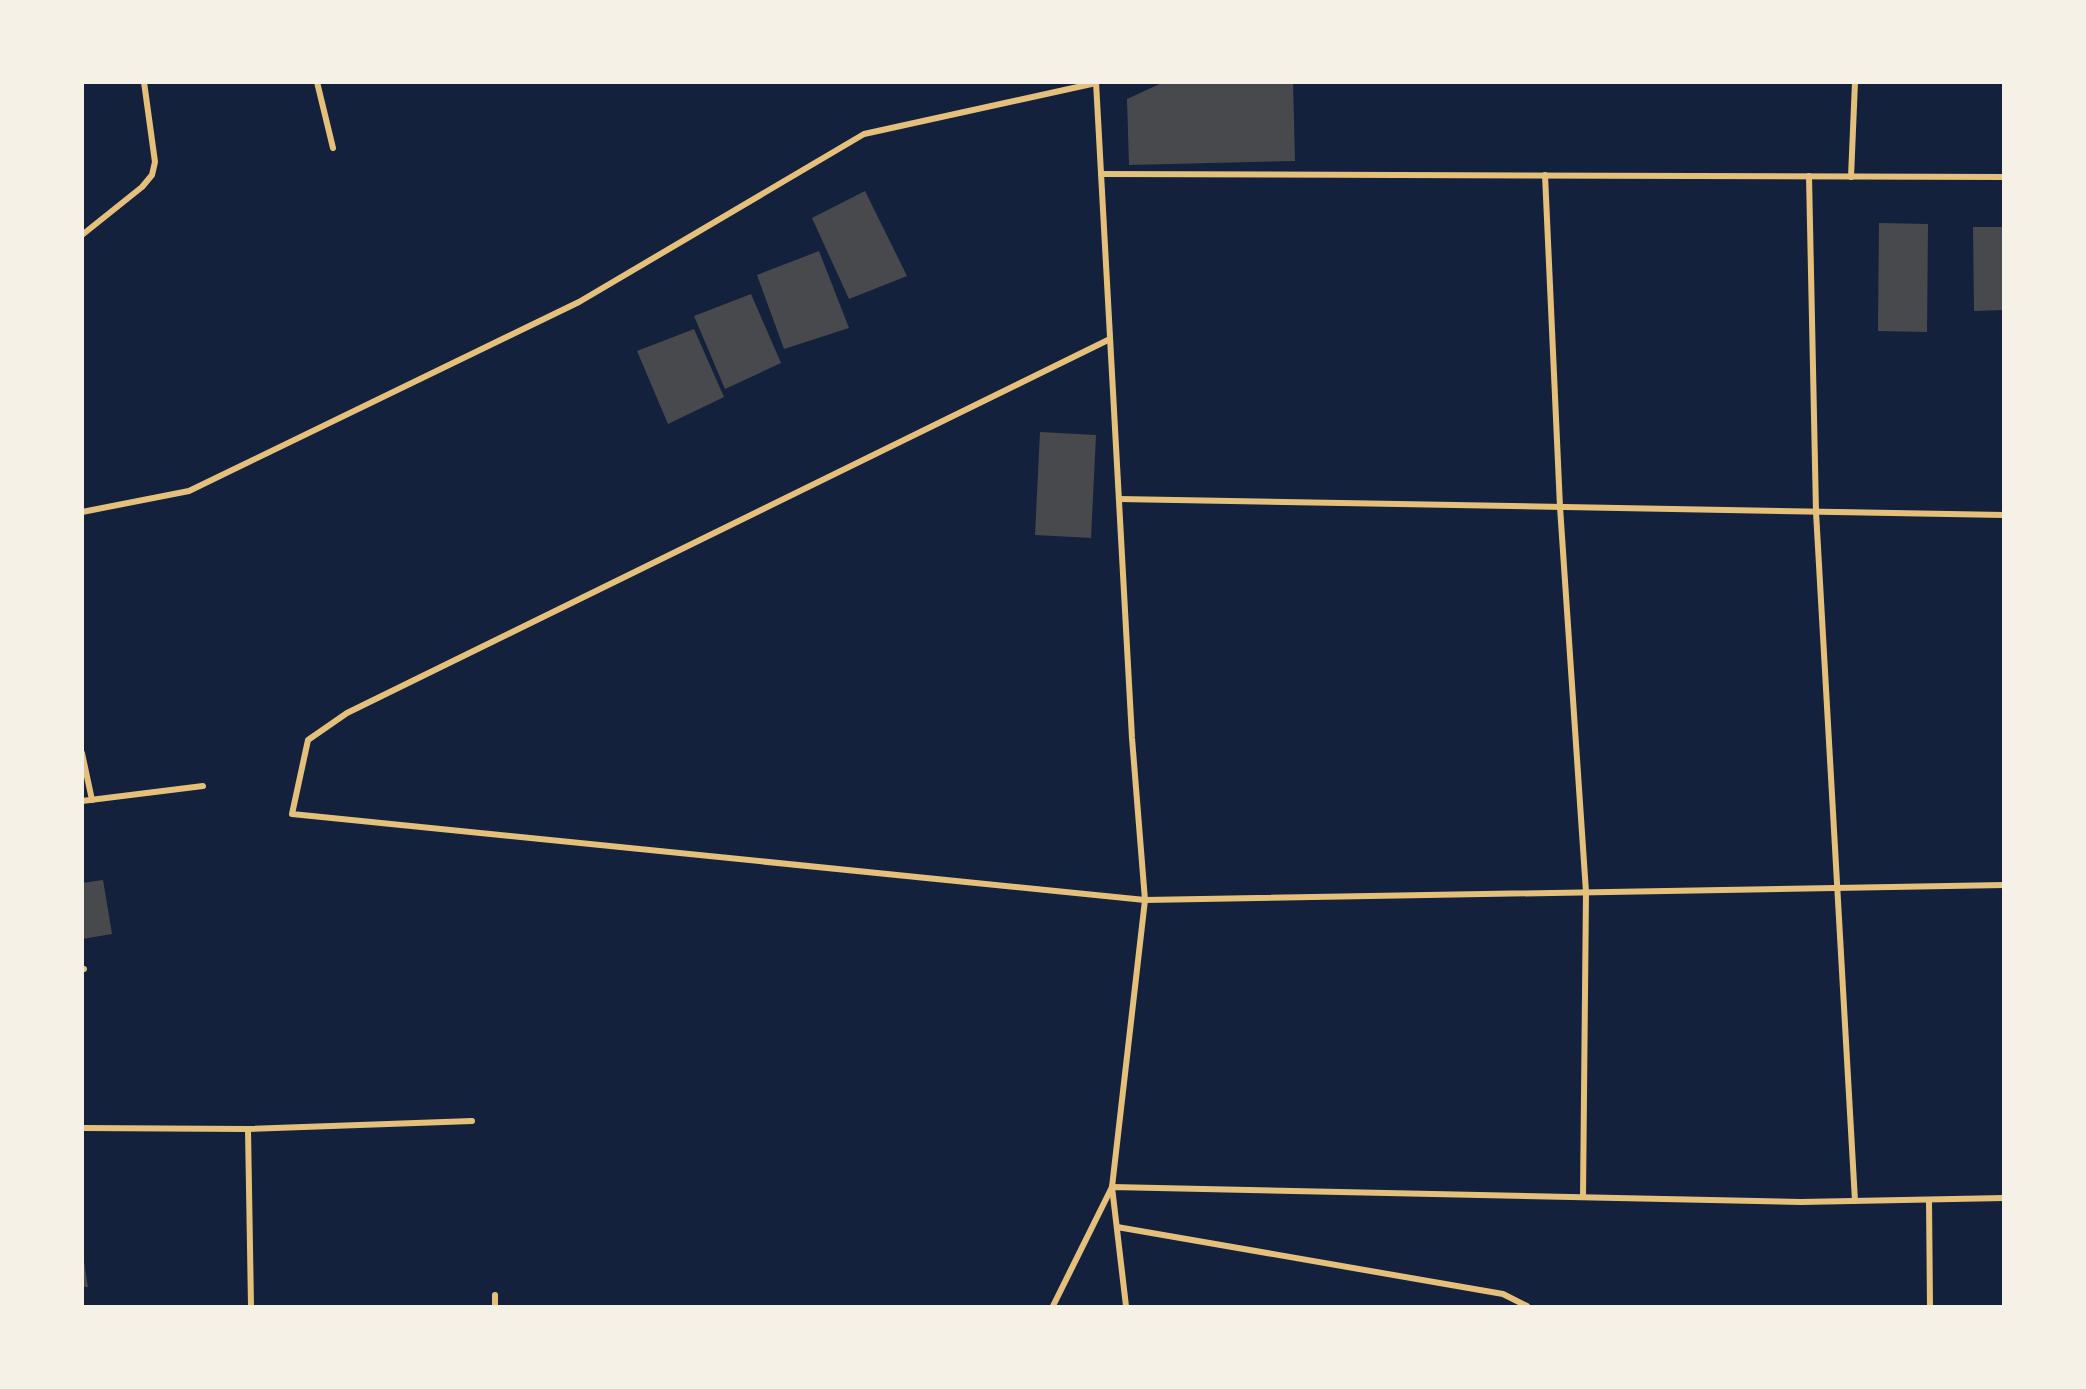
<svg xmlns="http://www.w3.org/2000/svg" width="2086" height="1389" font-family="'Public Sans',sans-serif">
<style>
.building{fill:#48494c}
.lines{fill:none;stroke-linecap:round;stroke-linejoin:round}
.minor{stroke:#e5c07b;stroke-width:6}
</style>
<rect width="100%" height="100%" fill="#14213d"/>
<!-- building -->
<g class="building">
<path d="M1164,82H1293L1295,161L1129,165L1127,99Z"/>
<path d="M865,191L907,276L849,299L812,218Z"/>
<path d="M1879,223L1928,224L1927,332L1878,331Z"/>
<path d="M1973,227H2004V310L1974,311Z"/>
<path d="M819,251L849,328L784,349L757,275Z"/>
<path d="M751,294L781,363L725,389L694,316Z"/>
<path d="M694,329L724,397L668,424L637,351Z"/>
<path d="M1040,432L1096,435L1091,538L1035,535Z"/>
<path d="M103,880L112,934L82,939V883Z"/>
<path d="M82,1249L88,1287H82Z"/>
</g>
<g class="lines">
<!-- minor -->
<g class="minor">
<path d="M317,82L333,148"/>
<path d="M1096,82L1132,738L1145,900L2004,885"/>
<path d="M1101,174L2004,177"/>
<path d="M1545,175L1560,507L1586,892L1583,1197"/>
<path d="M1809,176L1816,512L1855,1201"/>
<path d="M1851,177L1855,82"/>
<path d="M82,235L142,187L152,175L155,162L144,82"/>
<path d="M1119,499L2004,515"/>
<path d="M82,512L189,491L579,302L864,134L1096,83"/>
<path d="M82,753L92,800"/>
<path d="M82,801L203,786"/>
<path d="M82,969H84"/>
<path d="M82,1128L248,1129L472,1121"/>
<path d="M248,1129L251,1306"/>
<path d="M1929,1200L1930,1306"/>
<path d="M1117,1227L1503,1294L1527,1306"/>
<path d="M495,1295V1306"/>
<path d="M1053,1306L1112,1187L1145,900L292,814L308,740L347,713L1110,339"/>
<path d="M1126,1306L1112,1187L1801,1202L2004,1198"/>
</g>
</g>
<!-- border -->
<rect width="2086" height="1389" fill="none" stroke="#f6f1e7" stroke-width="168"/>
</svg>
